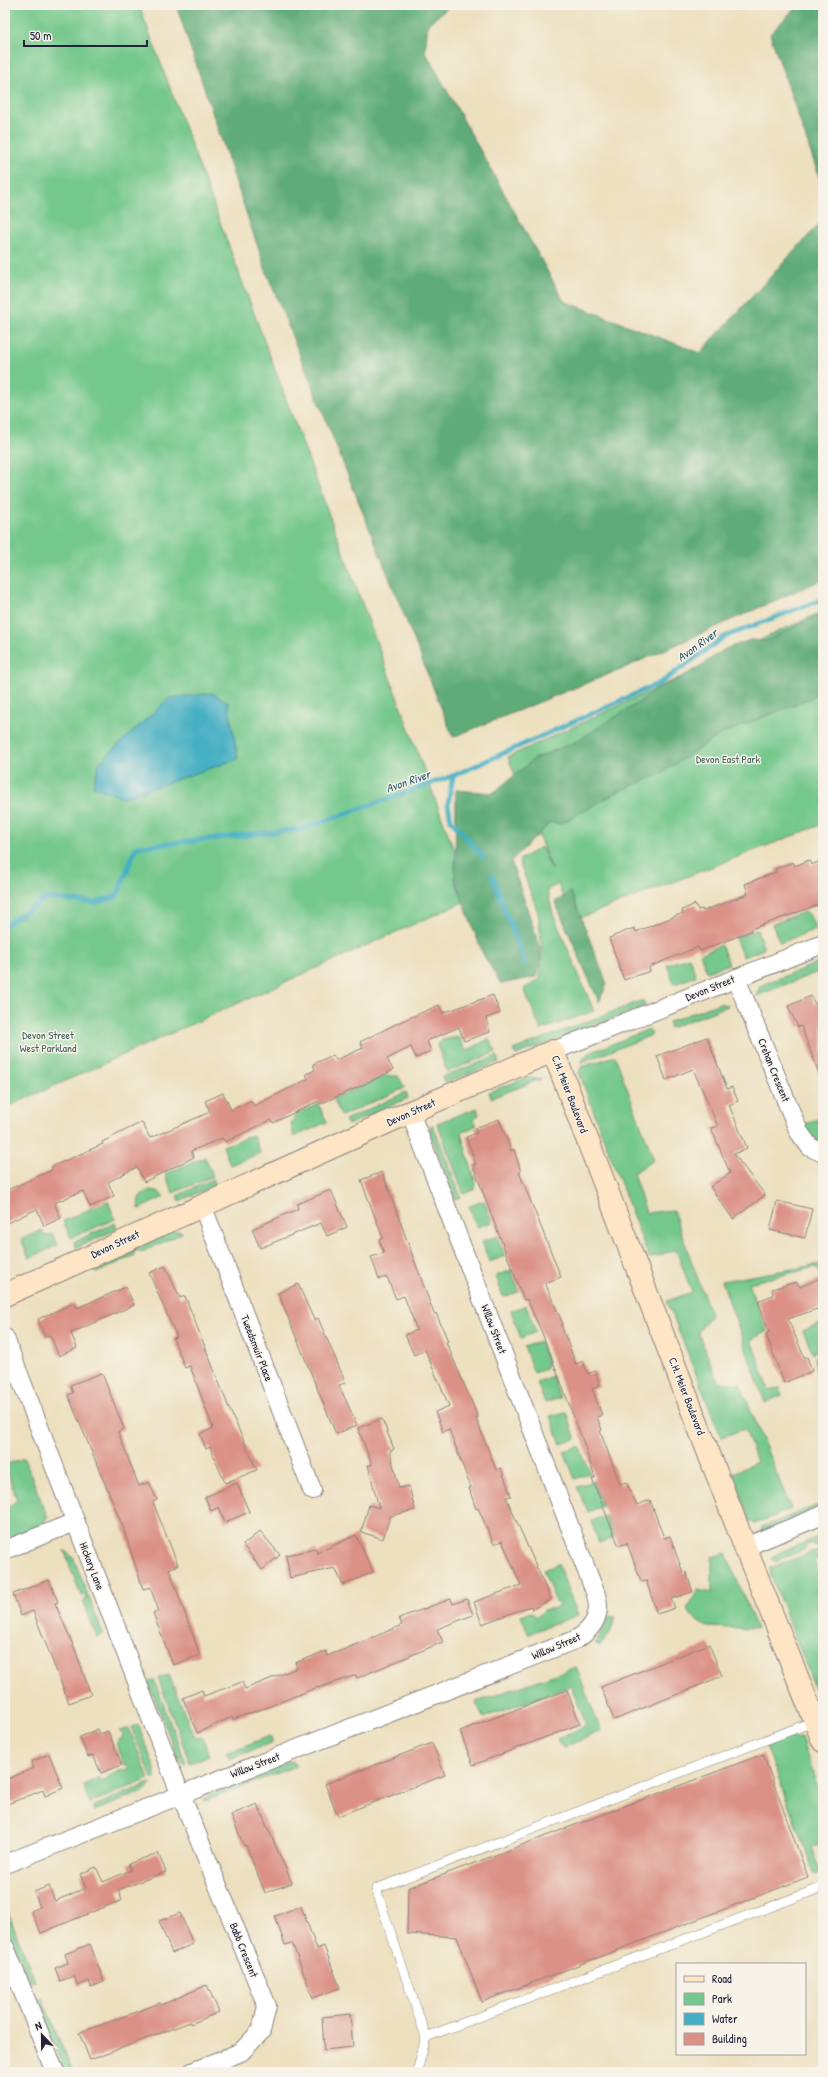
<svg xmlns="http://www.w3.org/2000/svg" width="828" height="2077" font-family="'Patrick Hand',sans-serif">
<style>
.green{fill:#74c88c;stroke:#4b7564}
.forest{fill:#5fac78;stroke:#40675a}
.water{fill:#44afc3;stroke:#33687f}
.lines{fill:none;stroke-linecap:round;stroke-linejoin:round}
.stream{stroke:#44afc3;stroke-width:5}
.building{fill:#db9186}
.lane-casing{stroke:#88817d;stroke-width:10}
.street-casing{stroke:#88817d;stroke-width:20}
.secondary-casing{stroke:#88817d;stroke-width:24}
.lane{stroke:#fff;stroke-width:9}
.street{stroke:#fff;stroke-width:18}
.secondary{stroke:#fde5c5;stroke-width:22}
.labels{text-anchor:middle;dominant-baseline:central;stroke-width:3;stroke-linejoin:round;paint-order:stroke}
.park-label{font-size:11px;fill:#3f5c57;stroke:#f7f3e8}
.street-label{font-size:11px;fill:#22223b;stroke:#f7f3e8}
.water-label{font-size:12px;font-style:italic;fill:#305a71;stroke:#f7f3e8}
</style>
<rect width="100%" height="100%" fill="#f7f3e8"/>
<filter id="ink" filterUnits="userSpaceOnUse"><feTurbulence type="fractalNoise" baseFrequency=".025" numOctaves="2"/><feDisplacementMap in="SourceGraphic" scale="8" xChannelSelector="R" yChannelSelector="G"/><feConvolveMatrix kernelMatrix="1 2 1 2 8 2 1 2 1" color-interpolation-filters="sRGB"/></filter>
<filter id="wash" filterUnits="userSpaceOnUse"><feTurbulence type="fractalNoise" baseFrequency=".012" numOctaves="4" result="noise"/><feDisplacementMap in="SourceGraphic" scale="16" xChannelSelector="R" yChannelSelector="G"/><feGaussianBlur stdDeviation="0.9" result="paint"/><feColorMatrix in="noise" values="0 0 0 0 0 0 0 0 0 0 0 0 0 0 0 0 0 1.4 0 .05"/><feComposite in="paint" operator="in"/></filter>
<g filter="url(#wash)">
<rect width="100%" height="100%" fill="#ede0bf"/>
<!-- green -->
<g class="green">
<path d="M5,5H139L472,898L5,1108Z"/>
<path d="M823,611V824L572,921L558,884L547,890L553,914L594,1011L541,1030L524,989L540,979L542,948L538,913L519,860L541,847L552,870L508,757Z"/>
<path d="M804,912L809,914L816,929L780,943L772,924Z"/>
<path d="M757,930L764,949L743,957L735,938Z"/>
<path d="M721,945L729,964L707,972L700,954Z"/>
<path d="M689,957L696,976L674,984L667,965Z"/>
<path d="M823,961V970L756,996L760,986L764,984Z"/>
<path d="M643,1000L646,1006L516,1055L513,1050Z"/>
<path d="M720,1003L728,1006L670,1028L668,1022Z"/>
<path d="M649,1029L652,1035L580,1063L587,1054Z"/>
<path d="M459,1037L465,1049H470L489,1039L496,1052L447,1072L437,1045L442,1040Z"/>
<path d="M497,1056L499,1062L445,1083L442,1077Z"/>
<path d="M615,1056L654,1160L633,1173L646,1213L673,1210L711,1315L698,1332L718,1382L740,1384L791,1509L755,1524L750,1521L733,1473L757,1462L745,1429L721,1437L667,1301L692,1292L676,1250L649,1258L579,1073L581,1067Z"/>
<path d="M385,1076H398L405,1088L341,1116L333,1098Z"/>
<path d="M526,1078L541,1079L491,1098L489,1092Z"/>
<path d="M406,1092L408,1098L348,1125L345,1120Z"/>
<path d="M318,1104L327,1122L294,1137L291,1123L297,1114Z"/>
<path d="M477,1108L479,1115L473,1119L477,1125L461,1133L476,1184L475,1189L464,1194L437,1123Z"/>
<path d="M823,1117V1146L816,1144L803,1125Z"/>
<path d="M433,1125L461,1197L455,1199L430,1133V1126Z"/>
<path d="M253,1135L260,1153L230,1165L223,1146Z"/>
<path d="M205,1157L213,1176L173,1193L165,1174Z"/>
<path d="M213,1179L216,1185L179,1201L177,1196Z"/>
<path d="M150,1190L158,1191L164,1197L139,1209C137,1198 140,1194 150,1190Z"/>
<path d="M108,1201L115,1219L71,1238L63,1221Z"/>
<path d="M484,1201L492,1222L477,1227L469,1206Z"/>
<path d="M115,1223L117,1229L76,1248L74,1242Z"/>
<path d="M42,1230L45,1236L53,1234L58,1245L29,1258L21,1239Z"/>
<path d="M173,1231H181L182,1233L140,1253L138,1250L134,1252L135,1255L96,1273L94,1267Z"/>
<path d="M497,1236L505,1256L489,1262L482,1241Z"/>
<path d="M823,1255V1279L816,1267L749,1283L767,1331L751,1340L769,1390L780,1388L782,1395L765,1403L722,1281L821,1264Z"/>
<path d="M511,1270L519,1292L503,1297L496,1276Z"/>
<path d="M526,1305L536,1332L521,1338L511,1311Z"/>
<path d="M823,1322V1341L813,1354L803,1331Z"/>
<path d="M540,1341L547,1362L546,1369L534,1373L524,1347Z"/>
<path d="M823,1348V1385L819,1387L815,1358Z"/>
<path d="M552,1376L560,1398L545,1403L537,1382Z"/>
<path d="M566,1412L576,1439L561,1444L550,1416Z"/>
<path d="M579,1446L590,1473L575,1479L564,1451Z"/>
<path d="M24,1458L48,1518L39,1526L5,1539V1510L17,1500L5,1465Z"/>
<path d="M593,1481L602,1506L588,1512L577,1487Z"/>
<path d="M823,1503V1511L764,1531L761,1530L762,1527Z"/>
<path d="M606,1516L614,1537L599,1543L591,1521Z"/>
<path d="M823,1535V1543L815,1546L813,1543L806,1545V1549L776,1561L772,1559L778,1553Z"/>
<path d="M823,1548V1557L814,1561L823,1585V1708L771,1576L770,1568Z"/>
<path d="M64,1550L74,1559L103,1634L97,1637L83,1601L87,1599L85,1595L81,1596Z"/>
<path d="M726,1553L757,1629L708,1627L698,1622L687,1609L698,1590L712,1593V1557Z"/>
<path d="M558,1564L578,1615L528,1634L521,1615L531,1612L537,1617L544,1610L556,1608L559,1604L555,1600L543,1570Z"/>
<path d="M610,1616L616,1617L610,1633L600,1646L595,1643Z"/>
<path d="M576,1667L601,1731L563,1748L558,1739L586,1725L571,1686L483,1718L476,1702Z"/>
<path d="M169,1675L194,1735L197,1737L202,1736L209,1755L190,1763L158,1678Z"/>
<path d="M154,1680L186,1763L185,1765L178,1758L148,1682Z"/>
<path d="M138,1725L155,1769V1778H152L132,1727Z"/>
<path d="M129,1728L149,1779L90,1803L83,1785L99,1778L103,1781L107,1780L108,1777L119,1771L129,1769L128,1765L124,1766L117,1742L122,1738L123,1735L119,1731Z"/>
<path d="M270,1736L273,1742L230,1759L226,1753Z"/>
<path d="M789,1738H801L823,1802V1856L818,1845L811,1848L821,1872L815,1875L766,1746Z"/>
<path d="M292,1761L296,1766L205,1801L204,1799L214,1791Z"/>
<path d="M150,1783L151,1785L143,1792L94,1811L92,1807Z"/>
<path d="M5,1906L35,1980L29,1981L5,1922Z"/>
<path d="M42,1998L72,2072H65L37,2000Z"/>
</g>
<!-- forest -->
<g class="forest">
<path d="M176,5H451L428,24L425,51L564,301L700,353L823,220V579L624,668L453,737L266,271Z"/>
<path d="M798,5H823V188L770,34Z"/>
<path d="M823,613V693L719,735L661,774L619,791L561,824L551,822L511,861L540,947V965L536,977L501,984L483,954L455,880L456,790L493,793L534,759L577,741L638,703L661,686L682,678L725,649L750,640L766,641Z"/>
<path d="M571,892L607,984L599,1002L555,902Z"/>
</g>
<!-- water -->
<path class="water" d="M212,693L228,702L238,759L123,798L93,786L99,763L169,698Z"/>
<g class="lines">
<!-- stream -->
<g class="stream">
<path d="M453,776L448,804L451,820L483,857"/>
<path d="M492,876L525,963"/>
<path d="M5,925L47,898L95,903L117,896L136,847L302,829L455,775L662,682L724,637L823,599"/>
</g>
</g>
<g id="blocks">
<!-- building -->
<g class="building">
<path d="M809,860L811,865L823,860V903L751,929V931L700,951L698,947L649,967L650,971L624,980L609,938L634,928L636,932L683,913L682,910L695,904L698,910L702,909L703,911L748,894L745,884L776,872L775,869L793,862L795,866Z"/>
<path d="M493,995L500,1013L486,1018L490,1032L464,1041L459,1027L427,1041L431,1051L416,1058L411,1047L387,1059L393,1070L361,1086L320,1104L318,1101L273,1123L271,1120L225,1142L222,1138L191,1151L194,1157L144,1182L137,1167L108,1182L114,1196L90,1207L83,1191L54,1203L61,1218L44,1226L37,1209L5,1224V1191L52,1170L51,1167L103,1144L102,1142L142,1122L150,1138L210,1112L205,1101L223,1093L231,1110L251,1101L254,1106L308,1079L306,1074L315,1070L313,1064L333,1055L336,1060L363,1048L360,1042L400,1022L439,1005L443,1013Z"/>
<path d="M811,996L815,1004L823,1001L822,1081L801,1026L798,1027L788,1006Z"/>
<path d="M707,1037L727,1089L732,1087L738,1101L729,1105L747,1148L734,1154L765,1195L733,1219L710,1187L730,1173L711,1128L718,1126L693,1069L666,1080L657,1056Z"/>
<path d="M499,1119L511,1151L514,1150L521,1172H519L561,1277L545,1283L563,1324L561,1325L576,1364L583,1361L588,1374L595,1371L600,1386L592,1389L602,1415L597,1417L602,1430L600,1431L620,1484L626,1482L637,1505L650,1500L664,1538L670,1536L683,1573L686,1572L693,1592L671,1599L675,1608L657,1614L646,1580L641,1581L627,1543L619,1546L592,1479L595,1478L583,1441L542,1333L527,1299L524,1300L486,1201L473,1165L476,1164L466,1137L477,1133L475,1128Z"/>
<path d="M382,1172L434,1314L436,1313L448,1341L446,1342L478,1417L476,1418L496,1470L501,1468L511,1496L506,1497L551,1600L532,1609L531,1606L482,1624L474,1602L521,1585L502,1541L494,1544L478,1508L476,1509L469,1488H471L449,1429L443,1432L435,1412L449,1406L425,1350L414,1355L405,1335L417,1330L404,1296L396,1299L387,1277L379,1279L371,1257L384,1253L379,1239L383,1238L361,1180Z"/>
<path d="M331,1190L347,1227L327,1236L321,1223L260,1248L252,1229L298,1209L297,1204Z"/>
<path d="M777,1201L812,1209L805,1238L770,1230Z"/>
<path d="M165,1266L180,1298L185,1296L229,1408L257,1470L225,1483L210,1447L206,1449L200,1434L213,1428L190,1366L185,1368L173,1338L177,1337L149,1273Z"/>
<path d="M823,1277V1307L788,1319L804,1357H807L812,1371L784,1383L766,1334L769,1332L758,1301L773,1295L772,1289L796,1282L800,1287Z"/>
<path d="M298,1284L314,1320L318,1318L346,1383L339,1385L357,1425L336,1434L278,1293Z"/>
<path d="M126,1287L134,1305L71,1333L77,1348L59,1356L50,1335L45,1337L38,1319L74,1303L77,1308Z"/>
<path d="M102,1373L124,1429L118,1432L139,1486L149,1482L157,1500L153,1502L178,1565L169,1569L200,1655L173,1665L153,1613L159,1611L150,1587L143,1589L123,1527L68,1395L73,1393L70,1385Z"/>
<path d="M382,1419L394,1449L390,1451L399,1488L409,1486L415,1510L390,1516L383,1539L361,1532L369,1505L379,1508L368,1465H372L358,1428Z"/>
<path d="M237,1483L249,1512L225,1522L219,1507L211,1511L205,1497Z"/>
<path d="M260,1531L280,1555L262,1570L243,1545Z"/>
<path d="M356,1535L373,1572L343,1585L335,1568L290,1578L286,1555L316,1549L317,1553Z"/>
<path d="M49,1580L58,1602L55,1603L76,1652L91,1695L69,1703L33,1611L21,1616L13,1594Z"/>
<path d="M451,1599L453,1604L467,1599L473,1615L437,1629L443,1642L357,1678L356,1675L318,1688V1687L268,1707L233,1719L232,1717L197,1733L183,1698L202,1690L204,1696L242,1682L245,1689L297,1668L295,1663L326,1651L327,1656L362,1642L402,1625L399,1618Z"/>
<path d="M709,1644L722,1676L614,1720L601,1687Z"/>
<path d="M567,1690L580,1724L473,1765L460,1731Z"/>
<path d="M98,1729L100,1734L108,1731L122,1765L101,1773L93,1755L88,1757L80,1737Z"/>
<path d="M432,1743L445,1775L338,1816L325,1784Z"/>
<path d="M49,1754L63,1788L45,1796L43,1790L5,1805V1780L34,1768L31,1762Z"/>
<path d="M763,1754L808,1877L482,2002L457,1937L407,1934L408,1888Z"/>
<path d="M257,1804L292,1883L265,1893L246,1845L244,1846L231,1815Z"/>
<path d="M158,1853L166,1872L118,1890L122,1900L41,1933L31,1911L40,1907L34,1892L49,1886L55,1901L86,1888L80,1874L96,1867L103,1882L131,1870L128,1864Z"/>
<path d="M301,1906L317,1949L324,1946L340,1988L313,1998L292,1943L285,1945L275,1916Z"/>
<path d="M180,1913L193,1944L172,1953L159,1921Z"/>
<path d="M90,1944L104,1982L91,1987L89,1981L78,1986L74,1976L60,1981L55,1968L68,1963L65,1954Z"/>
<path d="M207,1985L219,2012L191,2024L190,2022L90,2060L79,2033L160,2003L161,2005Z"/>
<path d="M350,2014L353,2047L324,2050L322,2017Z"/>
</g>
</g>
</g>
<g filter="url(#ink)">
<use href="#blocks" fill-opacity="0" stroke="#88817d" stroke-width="1"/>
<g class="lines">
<defs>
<g id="lane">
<path d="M426,2037L823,1887"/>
<path d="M417,2072L426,2037L376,1889L815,1721"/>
</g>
<g id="street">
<path d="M736,978L799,1132L810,1147L823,1153"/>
<path d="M553,1051L823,944"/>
<path d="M202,1205L312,1490"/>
<path d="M5,1338L172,1773L267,2006L261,2031L241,2052L192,2072"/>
<path d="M745,1547L823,1515"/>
<path d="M5,1550L75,1522"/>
<path d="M5,1864L577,1639C594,1628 603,1613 595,1592L410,1112"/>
<path d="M5,1947L55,2072"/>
</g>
<path id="secondary" d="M5,1295L410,1112L553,1051L745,1547L823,1741"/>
</defs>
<!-- lane casing -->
<use href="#lane" class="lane-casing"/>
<!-- street casing -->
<use href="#street" class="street-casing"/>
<!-- secondary casing -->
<use href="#secondary" class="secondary-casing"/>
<!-- lane -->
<use href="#lane" class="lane"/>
<!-- street -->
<use href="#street" class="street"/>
<!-- secondary -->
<use href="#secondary" class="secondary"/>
</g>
</g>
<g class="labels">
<!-- park labels -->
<g class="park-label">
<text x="728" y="759">Devon East Park</text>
<text x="48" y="1035">Devon Street<tspan x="48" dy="13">West Parkland</tspan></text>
</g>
<!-- street labels -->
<g class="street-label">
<text transform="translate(710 988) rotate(-22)">Devon Street</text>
<text transform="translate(774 1070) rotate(68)">Crehan Crescent</text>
<text transform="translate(570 1094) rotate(69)">C.H. Meier Boulevard</text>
<text transform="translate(411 1112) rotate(-24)">Devon Street</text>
<text transform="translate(115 1244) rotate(-25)">Devon Street</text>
<text transform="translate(494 1329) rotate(69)">Willow Street</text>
<text transform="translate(257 1348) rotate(69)">Tweedsmuir Place</text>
<text transform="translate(687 1396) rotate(69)">C.H. Meier Boulevard</text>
<text transform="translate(92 1566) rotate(69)">Hickory Lane</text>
<text transform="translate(556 1646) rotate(-23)">Willow Street</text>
<text transform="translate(255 1765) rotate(-21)">Willow Street</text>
<text transform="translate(244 1950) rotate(68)">Babb Crescent</text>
</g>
<!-- water labels -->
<g class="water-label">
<text transform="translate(697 645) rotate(-36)">Avon River</text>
<text transform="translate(408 781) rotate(-19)">Avon River</text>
</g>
</g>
<!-- margin -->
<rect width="828" height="2077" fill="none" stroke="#f7f3e8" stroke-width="20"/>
<!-- legend -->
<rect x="676" y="1963" width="130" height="92" fill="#f7f3e8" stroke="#a29fa3"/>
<rect x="684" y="1976" width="20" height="6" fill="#fde5c5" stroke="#a29fa3"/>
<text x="712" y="1983" font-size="12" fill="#22223b">Road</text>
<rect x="684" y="1993" width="20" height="12" fill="#74c88c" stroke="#a29fa3"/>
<text x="712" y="2003" font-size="12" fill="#22223b">Park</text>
<rect x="684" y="2013" width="20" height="12" fill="#44afc3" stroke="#a29fa3"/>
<text x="712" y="2023" font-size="12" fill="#22223b">Water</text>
<rect x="684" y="2033" width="20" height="12" fill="#db9186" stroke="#a29fa3"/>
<text x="712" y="2043" font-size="12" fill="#22223b">Building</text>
<!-- north arrow -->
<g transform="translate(42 2035) rotate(338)" stroke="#f7f3e8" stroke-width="3" paint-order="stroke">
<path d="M0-3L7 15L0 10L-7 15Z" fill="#22223b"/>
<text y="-6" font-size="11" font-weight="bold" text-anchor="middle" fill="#22223b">N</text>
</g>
<!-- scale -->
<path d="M24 40v6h123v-6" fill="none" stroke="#22223b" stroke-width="2"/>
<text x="30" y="40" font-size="12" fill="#22223b" stroke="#f7f3e8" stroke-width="3" paint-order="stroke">50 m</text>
</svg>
